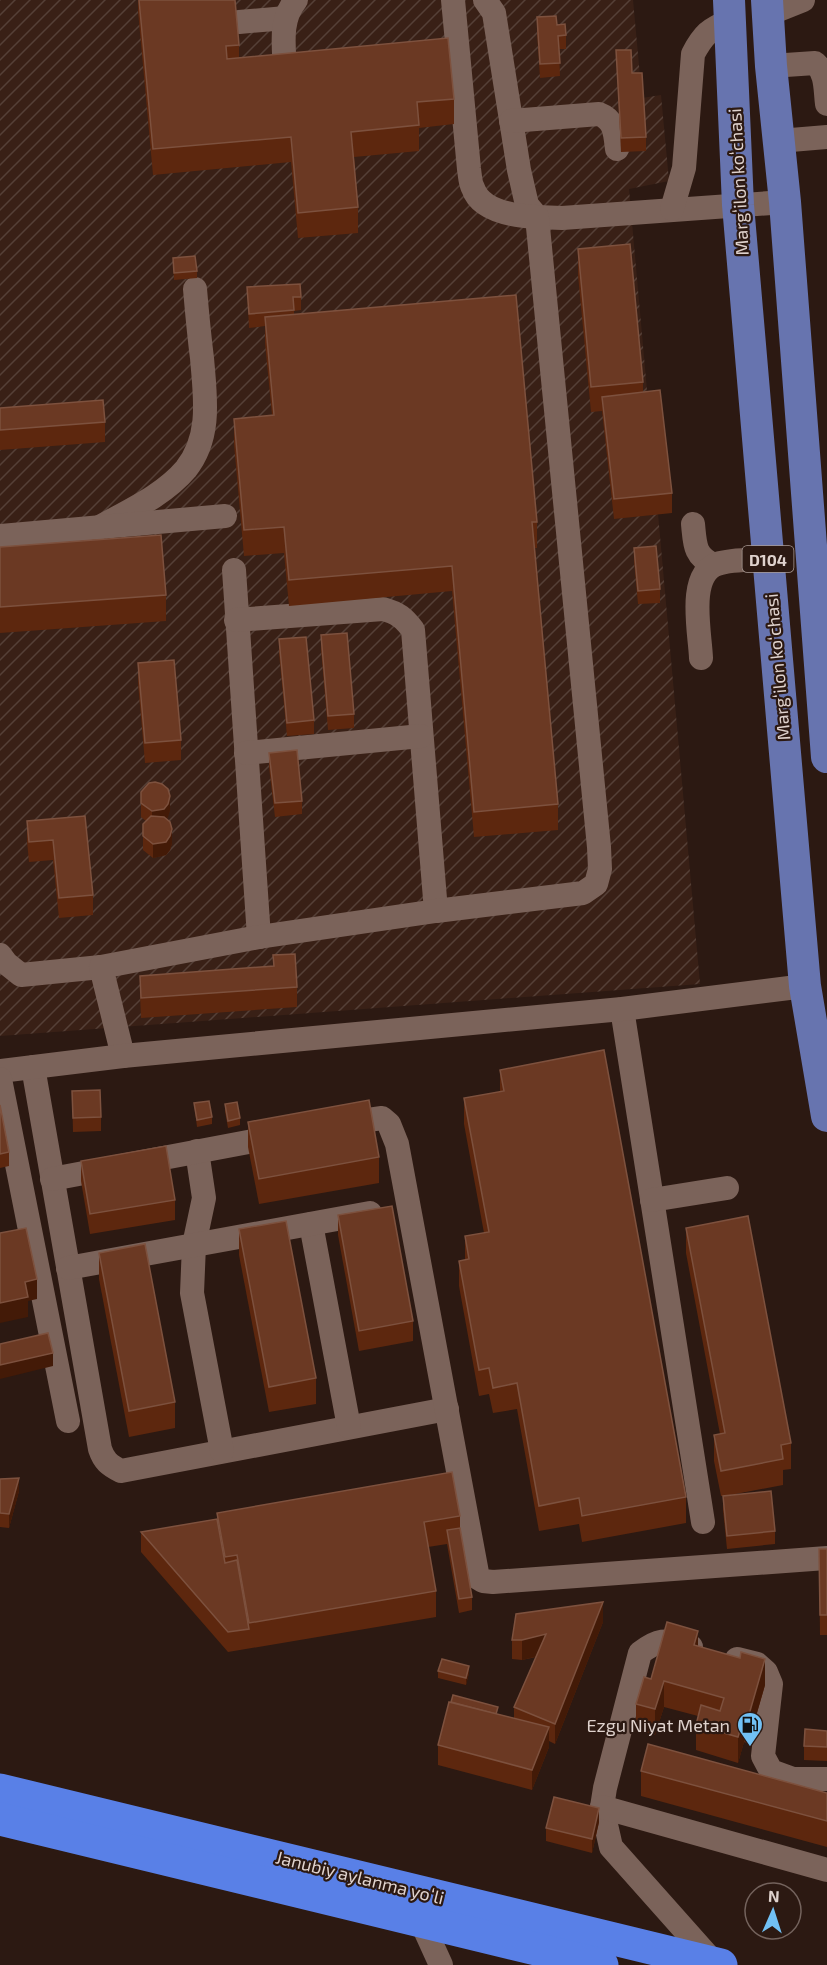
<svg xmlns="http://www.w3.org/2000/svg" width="827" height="1965" font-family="'Exo 2',sans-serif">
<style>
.industrial{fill:url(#industrial-furrows)}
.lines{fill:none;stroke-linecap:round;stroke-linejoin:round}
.minor{stroke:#7b635a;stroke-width:24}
.major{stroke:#6774af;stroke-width:32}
.highway{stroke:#5980e7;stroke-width:33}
.wall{fill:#5d270e}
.shaded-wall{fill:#431a07}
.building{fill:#6b3923;stroke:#7d513e;stroke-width:1.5}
.labels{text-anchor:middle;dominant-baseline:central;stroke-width:4.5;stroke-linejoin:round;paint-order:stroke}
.shield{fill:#2c1912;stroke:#a99a95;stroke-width:1.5}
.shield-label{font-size:16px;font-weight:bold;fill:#dfd2cd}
.street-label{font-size:18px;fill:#dfd2cd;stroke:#2c1912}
.poi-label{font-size:18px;fill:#dfd2cd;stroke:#2c1912;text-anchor:end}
</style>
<defs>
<pattern id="industrial-furrows" width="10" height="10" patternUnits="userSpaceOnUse" patternTransform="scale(1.5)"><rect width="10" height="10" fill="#392016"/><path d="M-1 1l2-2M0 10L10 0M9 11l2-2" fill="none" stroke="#554037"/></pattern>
</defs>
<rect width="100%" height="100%" fill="#2c1912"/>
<!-- industrial -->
<path class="industrial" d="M0,0H633L642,98L661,95L669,181L629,189L700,984L0,1036Z"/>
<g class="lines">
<!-- minor -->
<g class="minor">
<path d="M485,0L494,13L519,170L527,205L537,217L562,218L785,202"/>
<path d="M768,14L803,0"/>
<path d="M239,22L286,18"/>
<path d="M771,66L815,63C827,74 825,89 827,104"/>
<path d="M285,70C284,47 279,20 296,0"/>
<path d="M511,121L599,114C615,120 615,133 617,149"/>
<path d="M779,141L827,137"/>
<path d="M672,209L684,168L693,54C703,35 710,28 730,21"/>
<path d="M693,524C695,544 694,556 714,565"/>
<path d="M98,528C128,511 163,496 186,469C212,436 205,396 202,358C199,335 197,312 195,289"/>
<path d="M0,536L225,516"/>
<path d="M234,570L259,937"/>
<path d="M236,620L383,609C398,613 404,618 413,630L436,911"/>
<path d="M701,658C700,632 687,575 717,564C732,559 752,560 768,559"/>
<path d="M246,753L421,736"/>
<path d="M0,955L6,963L21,975L101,967"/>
<path d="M622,1009L703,1522"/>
<path d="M123,1056L101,967L259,937L436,911L583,893L596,884L600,869L599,847L537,217C516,216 481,212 473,188C470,183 470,175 469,169L453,0"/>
<path d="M33,1067L100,1449C104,1461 109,1465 121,1471L447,1409"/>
<path d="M0,1071L123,1056L622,1009L805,986"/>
<path d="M0,1079L68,1421"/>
<path d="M340,1124L382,1118L389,1124L397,1144L478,1578L483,1581L493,1582L827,1558"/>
<path d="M197,1151L204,1198L194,1245L192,1293L222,1451"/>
<path d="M52,1179L280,1136"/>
<path d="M652,1200L727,1188"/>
<path d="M311,1224L349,1427"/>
<path d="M68,1268L370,1213"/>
<path d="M691,1647C667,1641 662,1636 640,1653L605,1788L602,1807L611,1847L715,1964"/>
<path d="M737,1659L757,1664L766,1672L771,1684L763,1756L771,1771L793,1779H827"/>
<path d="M602,1807L827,1870"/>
<path d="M421,1921L441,1965"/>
</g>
<!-- major -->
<g class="major">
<path d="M729,0L738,205L805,986L827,1116"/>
<path d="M767,0L771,66L785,202L827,757"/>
</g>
<!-- highway -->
<g class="highway">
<path d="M0,1790L721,1965"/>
<path d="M0,1819L602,1965"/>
</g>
</g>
<!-- wall -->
<g class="wall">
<path d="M138,0H235L239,45V58L454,99V124L419,128V151L354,157L358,207V233L298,238L291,162L153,175L138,11Z"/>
<path d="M537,17L557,25L566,35V49H559L560,76L540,78L537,31Z"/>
<path d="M616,50L646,137V151L621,152Z"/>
<path d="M578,249L643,382V392L672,493V513L614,519L602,411L591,412L578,275Z"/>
<path d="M173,258L197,271V278L174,280Z"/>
<path d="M247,287L301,297V310L294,311V315L537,522V548H535L558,804V830L474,837L452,591L289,606L284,553L244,556L234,444V419L272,415L265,343V326L249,328Z"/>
<path d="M0,408L105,422V442L0,450Z"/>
<path d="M0,547L166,595V621L0,633Z"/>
<path d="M634,548L660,589V603L638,604L634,561Z"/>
<path d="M321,635L354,714V728L328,730L321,649Z"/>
<path d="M279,639L314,720V734L287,736L279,653Z"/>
<path d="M138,663L181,740V760L145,763L138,683Z"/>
<path d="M269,753L302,801V814L275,817L269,767Z"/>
<path d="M141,792L170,810L167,819L172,843L170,850L166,855L153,858L143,850V824L146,821L141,817Z"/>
<path d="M85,816L93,895V915L59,918L53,860L29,862L27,841V821Z"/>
<path d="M273,955L297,987V1007L141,1018L140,995V976L273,966Z"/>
<path d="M500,1070L686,1497V1523L582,1542L579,1524L539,1531L517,1409L493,1413L489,1394L479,1396L459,1286V1261L465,1260V1236L484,1233L464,1124V1098L500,1092Z"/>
<path d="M72,1091L101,1117V1131L73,1132Z"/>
<path d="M194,1103L212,1117V1124L197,1127Z"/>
<path d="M225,1104L240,1118V1125L228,1128L225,1111Z"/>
<path d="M0,1105L9,1152V1166L0,1168Z"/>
<path d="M248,1122L379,1157V1183L259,1204L248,1147Z"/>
<path d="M81,1161L175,1200V1220L90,1234L81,1181Z"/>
<path d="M338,1215L413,1321V1341L359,1351L338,1235Z"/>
<path d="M686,1228L791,1443V1469L783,1470V1485L725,1496L775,1531V1544L727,1549L723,1510V1496H721L714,1461V1435L720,1434L686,1253Z"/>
<path d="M239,1229L316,1378V1404L269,1412L239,1255Z"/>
<path d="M99,1253L175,1402V1428L129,1437L99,1279Z"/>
<path d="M0,1479L19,1491L9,1528L0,1527Z"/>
<path d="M217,1513L460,1516V1528L472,1597V1610L459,1613L447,1544L428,1547L436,1591V1617L228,1652L141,1552V1532L217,1519Z"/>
<path d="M819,1549H827V1635H820Z"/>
<path d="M603,1622L555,1744L549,1741V1747L532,1790L438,1765V1745L498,1714L514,1718V1707L536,1657L522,1660L512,1659V1640Z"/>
<path d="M698,1646L765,1685L748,1744L744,1742L738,1763L696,1750V1725L698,1716L664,1707L655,1735L636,1730V1704L651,1679Z"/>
<path d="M438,1671L469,1673L466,1685L438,1678Z"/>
<path d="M827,1731V1761L804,1760V1746Z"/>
<path d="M641,1771L827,1793V1847L641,1796Z"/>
<path d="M599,1822L592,1853L546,1841V1828Z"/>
</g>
<!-- shaded-wall -->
<g class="shaded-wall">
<path d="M170,796V810L168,817L164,822L152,825V811Z"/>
<path d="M172,829V843L170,850L166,855L153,858V844Z"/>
<path d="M37,1279V1299L28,1301V1317L0,1323V1303L25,1282Z"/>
<path d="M53,1353V1366L0,1379V1365Z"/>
<path d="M19,1478V1491L9,1528V1514Z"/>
<path d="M603,1602V1622L555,1744V1724Z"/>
<path d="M698,1631V1657L694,1645Z"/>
<path d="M546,1634V1654L522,1660V1640Z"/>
<path d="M765,1659V1685L748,1744V1718Z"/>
<path d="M469,1666V1673L466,1685V1678Z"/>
<path d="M664,1681V1707L655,1735V1709Z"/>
<path d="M744,1717V1742L738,1763V1737Z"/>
<path d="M549,1727V1747L532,1790V1770Z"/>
<path d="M599,1808V1822L592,1853V1839Z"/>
</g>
<!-- building -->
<g class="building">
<path d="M139,0H235L239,45L226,46L227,59L448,38L454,99L417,102L419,125L351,132L358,207L298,213L291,137L153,149Z"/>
<path d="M556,16L557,25L565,24L566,35L558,36L560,63L540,64L537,17Z"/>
<path d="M616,50H631L632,73H642L646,137L621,138Z"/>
<path d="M630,244L643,382L591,387L578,249Z"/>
<path d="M195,256L197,271L174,273L173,258Z"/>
<path d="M300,284L301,297H293L294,310L249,314L247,287Z"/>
<path d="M516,295L537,522H532L558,804L474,812L452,566L289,580L284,527L244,530L234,419L274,415L265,317Z"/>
<path d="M660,390L672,493L614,499L602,397Z"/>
<path d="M103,400L105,422L0,430V408Z"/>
<path d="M161,535L166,595L0,607V547Z"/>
<path d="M656,546L660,589L638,591L634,548Z"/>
<path d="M347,633L354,714L328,716L321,635Z"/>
<path d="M306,637L314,720L287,723L279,639Z"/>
<path d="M174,660L181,740L145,743L138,663Z"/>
<path d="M297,750L302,801L275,803L269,753Z"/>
<path d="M155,782L162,784L168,789L170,796L168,804L164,809L152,811L141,803V792L149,783Z"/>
<path d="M85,816L93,895L59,898L53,840L29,842L27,821Z"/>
<path d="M151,816L164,817L170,822L172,829L170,836L166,842L153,844L143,836V824Z"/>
<path d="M295,954L297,987L141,998L140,976L274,966L273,955Z"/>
<path d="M604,1050L686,1497L582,1516L579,1498L539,1506L517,1383L493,1388L489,1368L479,1370L459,1261L469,1259L465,1236L489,1232L464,1098L504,1091L500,1070Z"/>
<path d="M100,1090L101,1117L73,1118L72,1091Z"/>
<path d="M369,1100L379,1157L259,1179L248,1122Z"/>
<path d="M209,1101L212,1117L197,1120L194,1103Z"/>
<path d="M237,1102L240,1118L228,1121L225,1104Z"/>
<path d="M0,1105L9,1152L0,1154Z"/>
<path d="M166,1146L175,1200L90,1214L81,1161Z"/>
<path d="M392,1206L413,1321L359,1331L338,1215Z"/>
<path d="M748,1216L791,1443L781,1445L783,1459L721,1471L714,1435L725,1433L686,1228Z"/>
<path d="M286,1221L316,1378L269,1387L239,1229Z"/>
<path d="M26,1228L37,1279L25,1282L28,1297L0,1303V1233Z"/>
<path d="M145,1244L175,1402L129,1411L99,1253Z"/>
<path d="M48,1333L53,1353L0,1365V1344Z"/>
<path d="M452,1472L460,1516L424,1522L436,1591L249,1623L237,1555L225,1557L217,1513Z"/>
<path d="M19,1478L9,1514L0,1513V1479Z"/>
<path d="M771,1491L775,1531L727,1536L723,1496Z"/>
<path d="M217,1519L225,1563L237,1560L249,1629L228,1632L141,1532Z"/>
<path d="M460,1528L472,1597L459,1599L447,1530Z"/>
<path d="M819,1549H827V1615H820Z"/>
<path d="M603,1602L555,1724L514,1707L546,1634L522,1640H512L516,1614Z"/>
<path d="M667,1622L698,1631L694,1645L740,1658L741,1652L765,1659L748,1718L744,1717L738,1737L696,1725L701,1705L720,1711L724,1698L664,1681L655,1709L636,1704L644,1677L651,1679Z"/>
<path d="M442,1659L469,1666L466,1678L438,1671Z"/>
<path d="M453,1695L498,1707L496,1714L451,1702Z"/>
<path d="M449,1702L549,1727L532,1770L438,1745Z"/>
<path d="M805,1729L827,1731V1747L804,1746Z"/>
<path d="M648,1744L827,1793V1821L641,1771Z"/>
<path d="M554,1797L599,1808L592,1839L546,1828Z"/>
</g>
<!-- icons -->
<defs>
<symbol id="fuel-pin" viewBox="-11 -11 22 30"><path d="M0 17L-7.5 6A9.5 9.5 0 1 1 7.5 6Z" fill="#71c1f5" stroke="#2c1912"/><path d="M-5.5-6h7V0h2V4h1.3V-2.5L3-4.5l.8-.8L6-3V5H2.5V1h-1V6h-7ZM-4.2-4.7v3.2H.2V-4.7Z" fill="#111"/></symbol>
</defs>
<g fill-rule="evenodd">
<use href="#fuel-pin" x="735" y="1710" width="30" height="40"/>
</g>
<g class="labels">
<!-- shield labels -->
<rect class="shield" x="742.5" y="546" width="51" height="26" rx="4.5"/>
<g class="shield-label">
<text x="768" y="559">D104</text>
</g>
<!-- street labels -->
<g class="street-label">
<text transform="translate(738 182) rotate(-93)">Margʻilon koʻchasi</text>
<text transform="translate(777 667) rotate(-95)">Margʻilon koʻchasi</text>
<text transform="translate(360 1877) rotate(14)">Janubiy aylanma yoʻli</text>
</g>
<!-- poi labels -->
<g class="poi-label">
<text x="730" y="1725">Ezgu Niyat Metan</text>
</g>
</g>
<!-- north arrow -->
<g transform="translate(773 1911) rotate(3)"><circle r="28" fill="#2c1912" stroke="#74635d" stroke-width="1.5"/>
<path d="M0-4.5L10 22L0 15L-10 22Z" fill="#71c1f5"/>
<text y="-9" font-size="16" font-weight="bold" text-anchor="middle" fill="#dfd2cd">N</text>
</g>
</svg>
